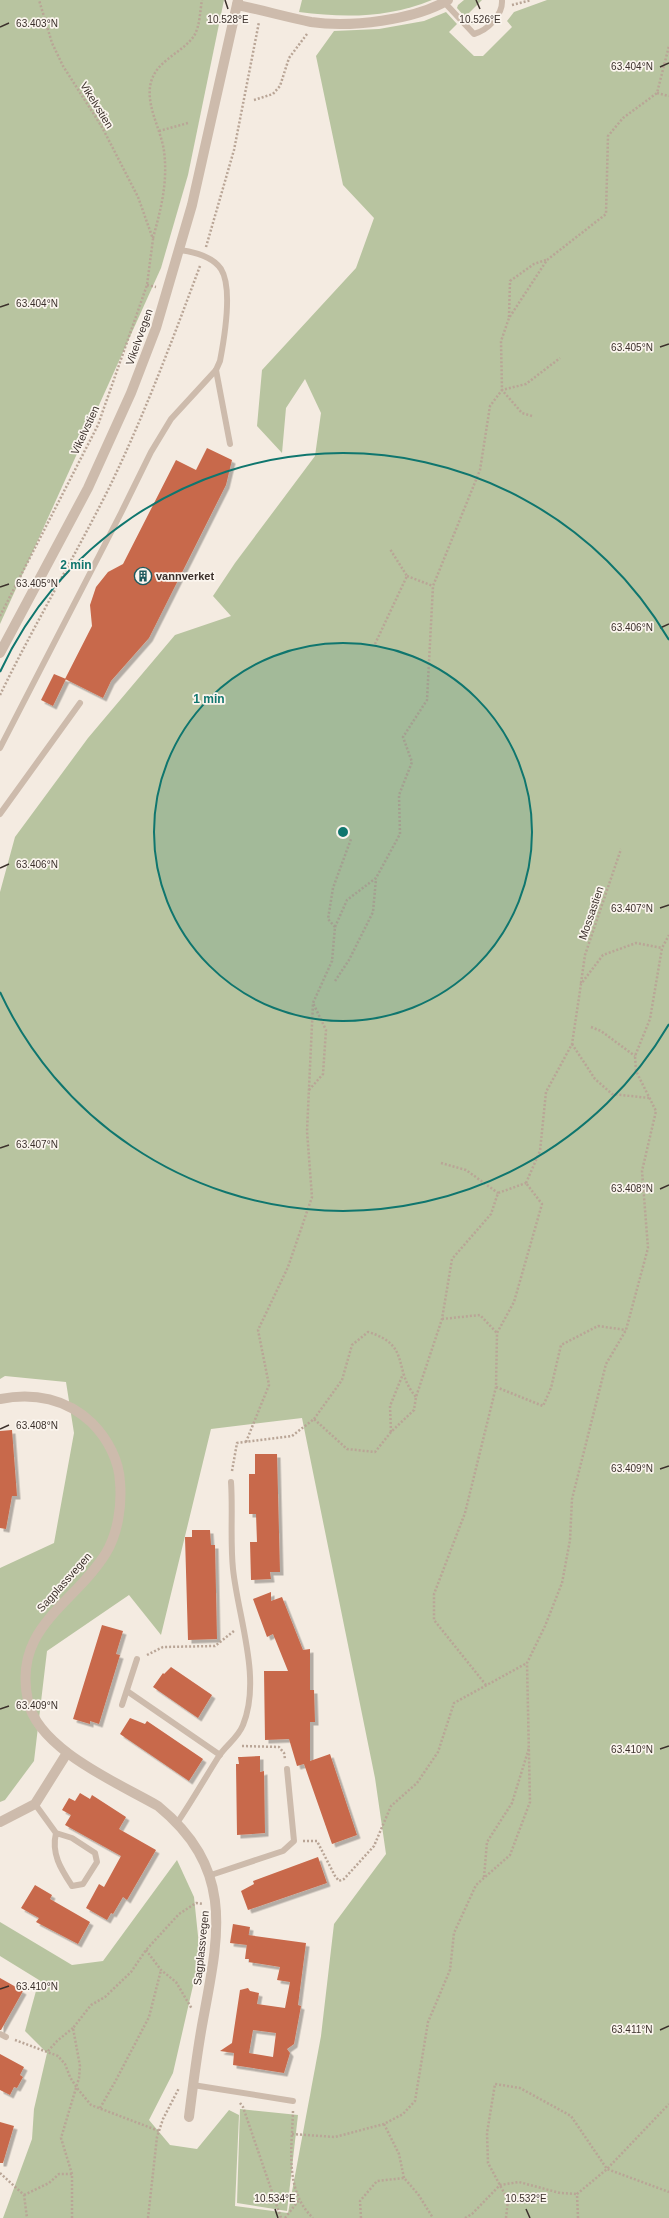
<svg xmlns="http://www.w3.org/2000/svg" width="669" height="2218" font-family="Arial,sans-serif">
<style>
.green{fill:#b8c4a0}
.building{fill:#c8694b;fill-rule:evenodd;filter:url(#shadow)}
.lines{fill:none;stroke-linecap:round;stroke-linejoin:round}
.path{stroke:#b9a596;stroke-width:2.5;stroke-dasharray:2 2;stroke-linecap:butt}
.service{stroke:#cdbbac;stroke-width:6}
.minor{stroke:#cdbbac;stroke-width:10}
.tertiary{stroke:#cdbbac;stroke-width:10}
.ticks{fill:none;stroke:#3b302b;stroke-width:1.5}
.ring{fill:none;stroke:#0f766e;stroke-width:2}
.labels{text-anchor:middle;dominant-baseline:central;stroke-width:3.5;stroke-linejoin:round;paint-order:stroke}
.street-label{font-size:11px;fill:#3b302b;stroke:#fbf5ee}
.poi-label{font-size:11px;font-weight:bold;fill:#3b302b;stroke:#fbf5ee;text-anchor:start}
.ticks-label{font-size:10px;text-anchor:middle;fill:#3b302b;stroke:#fbf5ee;stroke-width:3.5;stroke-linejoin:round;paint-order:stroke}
.centre{fill:#0f766e;stroke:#fbf5ee;stroke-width:2}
.ring-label{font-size:12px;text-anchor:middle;font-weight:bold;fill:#0f766e;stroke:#fbf5ee;stroke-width:3.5;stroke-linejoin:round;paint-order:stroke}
</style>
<defs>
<filter id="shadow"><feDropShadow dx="3.5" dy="3.5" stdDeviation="0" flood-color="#0004"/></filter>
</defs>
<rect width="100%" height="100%" fill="#f4ebe1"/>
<!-- green -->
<g class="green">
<path d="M0,0H224L188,175L161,268L0,624Z"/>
<path d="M302,0H432C388,18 345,18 299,12Z"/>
<path d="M464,0H482L466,16L474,24L472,25L457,8L458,5Z"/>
<path d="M547,0H669V2218H3L32,2139L34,2109L47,2053L25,2031L39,1980L0,1956V1922L72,1965L103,1961L177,1860L194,1897L200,1955L173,2073L149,2120L170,2145L197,2149L229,2110L239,2115L235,2206L288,2213L321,2036L334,1924L386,1854L375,1778L302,1418L211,1429L161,1635L129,1595L47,1651L34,1761L5,1800L0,1802V1568L54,1543L74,1433L66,1382L5,1376L0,1379V892L15,837L88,738L175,635L231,616L213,596L235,563L315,456L321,413L305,379L286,408L282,453L257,426L262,370L356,268L374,218L343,185L316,56L334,31L379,29L424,21L446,12L457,24L449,32L474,56H483L512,27L507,21L514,12Z"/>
<path d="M240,2109L298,2115L287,2211L237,2203Z"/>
</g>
<!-- building -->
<g class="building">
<path d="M207,448L232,460L226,485L149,638L111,681L103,698L65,679L92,626L90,605L96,587L108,572L123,564L176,460L196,470Z"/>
<path d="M54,674L66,679L53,706L41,700Z"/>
<path d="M12,1430L17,1496H12L6,1529L0,1528V1431Z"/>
<path d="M255,1454H277L280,1572H270L271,1579L251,1580L250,1542H257L256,1514H249V1474H255Z"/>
<path d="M192,1530H210L211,1545H215L217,1639L188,1640L185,1537H192Z"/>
<path d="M271,1592V1601L282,1597L303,1650L310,1649V1690H314L315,1722H310V1761L330,1754L357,1835L332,1844L304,1764L297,1766L289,1739L265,1740L264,1671H288L273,1634L267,1637L253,1599Z"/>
<path d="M102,1625L123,1631L116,1654L120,1655L99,1724L90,1721V1724L73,1719Z"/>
<path d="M171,1667L212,1695L198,1718L153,1687L163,1673L164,1674Z"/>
<path d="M130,1718L145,1724L147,1721L203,1759L189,1781L120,1734Z"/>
<path d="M260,1756V1772L264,1771L265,1833L237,1835L236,1764H239L238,1757H241Z"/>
<path d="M80,1793L90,1799L92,1795L126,1817L119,1829L156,1850L127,1900L123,1897L113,1914L111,1913L107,1920L86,1908L99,1884L104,1887L121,1856L65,1825L71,1815L62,1810L69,1798L75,1801Z"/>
<path d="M318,1857L327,1883L248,1910L241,1891L254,1884L253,1881Z"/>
<path d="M35,1885L52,1895L50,1899L90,1922L78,1944L36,1922L39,1918L21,1908Z"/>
<path d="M233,1924L250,1927L247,1945L230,1943Z"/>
<path d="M248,1935L306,1943L298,2005L301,2006L294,2044L287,2049L290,2053L284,2073L233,2065L234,2053L220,2051L232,2043L240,1990L248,1988L250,1991L259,1993L257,2004L285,2008L290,1982L277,1980L280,1967L249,1962V1959H245ZM253,2030L276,2033L273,2057L249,2053Z"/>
<path d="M0,1978L23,1991L1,2030H0Z"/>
<path d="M0,2054L24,2067L20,2075L23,2077L17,2088L14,2087L10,2095L0,2090Z"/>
<path d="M0,2122L14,2126L3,2163H0Z"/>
</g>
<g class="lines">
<!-- path -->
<g class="path">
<path d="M512,5L531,0"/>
<path d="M657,93L669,96"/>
<path d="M254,100L273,94L280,86L289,58L307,34"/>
<path d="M159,131L188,123"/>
<path d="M153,238C161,209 168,182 164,151C161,129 145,105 151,82C157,60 182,53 194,36C200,26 200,11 202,0"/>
<path d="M206,247L234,150L259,22"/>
<path d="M147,285L156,287"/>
<path d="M509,317L510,281L534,264L546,260"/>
<path d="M532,416L522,413L502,390L526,384L560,358"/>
<path d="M407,576L433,586"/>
<path d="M0,616L98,425L147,285L153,239L138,197L102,127L63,66L52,43L39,0"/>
<path d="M375,644L407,576L390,549"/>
<path d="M0,695C34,625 74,558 109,488C144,416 172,341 200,266"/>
<path d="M335,927L328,919L333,888L351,839"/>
<path d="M335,981L349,960L373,912L376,879"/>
<path d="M581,983L585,955L621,849"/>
<path d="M591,1027L601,1031L635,1056"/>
<path d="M572,1044L595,1079L612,1094L649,1098"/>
<path d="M309,1090L323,1074L326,1030L313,1003"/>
<path d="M441,1163L466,1170L498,1193"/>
<path d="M526,1183L540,1151L546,1092L572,1044L581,984L603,955L636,943L662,948"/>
<path d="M442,1319L480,1315L497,1333"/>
<path d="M496,1387L543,1406L551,1388L561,1345L598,1326L626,1330"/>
<path d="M314,1419L342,1380L352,1345L368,1332C412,1345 392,1369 416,1397"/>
<path d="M391,1432L390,1406L403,1374"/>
<path d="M246,1442L269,1385L258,1330L288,1267L312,1197L307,1131L313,1003L332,961L335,927L347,900L376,878L400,834L399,795L412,762L403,737L427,700L433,586L480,470L490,406L502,390L501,341L509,318L547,260L606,214L608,136L623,118L657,93L669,46"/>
<path d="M232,1471L237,1443L292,1436L314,1419L347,1449L375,1452L391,1432L414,1410L416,1397L442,1319L452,1259L491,1214L498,1193L526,1183"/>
<path d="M147,1655L163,1647L215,1646L234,1631"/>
<path d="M486,1685L434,1620V1594L465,1513L496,1387L497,1333L514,1302L542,1204L526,1183"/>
<path d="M242,1746L279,1747L284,1753L285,1759"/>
<path d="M303,1841H317L335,1876L339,1881L344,1879L374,1846L391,1806L417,1783L438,1752L454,1703L527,1663"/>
<path d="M484,1877L487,1842L512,1803L529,1748"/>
<path d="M146,1950L161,1970L176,1982L192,2009"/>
<path d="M15,2040L58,2056L65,2064L70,2077L77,2088L91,2105L159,2131"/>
<path d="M48,2051L57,2041L73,2028"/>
<path d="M240,2103L243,2107L281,2218"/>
<path d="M100,2108L115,2082L149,2017L161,1970"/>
<path d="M293,2111C292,2148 284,2190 313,2218"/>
<path d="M384,2124L399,2154L404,2178"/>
<path d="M292,2134L335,2137L384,2124L403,2114L415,2101L428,2022L450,1970L454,1933L476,1885L510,1855L530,1802L527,1663L545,1626L562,1583L570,1540L572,1499L606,1364L626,1330L648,1248L642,1171L656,1111L636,1071L635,1056L650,1019L662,948L669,935"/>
<path d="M0,2173L24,2195L27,2218"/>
<path d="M24,2195L49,2183L59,2174H72"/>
<path d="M72,2218V2174L61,2138L79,2078L80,2066L73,2028L91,2005L105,1997L131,1972L146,1950L179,1914L196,1903L203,1904"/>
<path d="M148,2218L157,2137L163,2119L179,2088"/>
<path d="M285,2218L299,2200"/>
<path d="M361,2218L360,2201L377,2181L404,2178L418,2194L433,2218"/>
<path d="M465,2218L472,2214L500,2185L519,2182L560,2193L577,2194"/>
<path d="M506,2218L508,2200L488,2163L487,2133L495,2084L520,2088L571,2116L607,2169L669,2192"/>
<path d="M578,2218L577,2194L607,2169L669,2104"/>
</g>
<!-- service -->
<g class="service">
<path d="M444,2L474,34C488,30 503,15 502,0"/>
<path d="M216,370L230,444"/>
<path d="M0,748L121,513L151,452L171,419L216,370L220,361C224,340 233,288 221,269C213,257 194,252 180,250"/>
<path d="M0,814L80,703"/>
<path d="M127,1691L220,1755"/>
<path d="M122,1705L137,1659"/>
<path d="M35,1804L56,1833C51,1854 61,1869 72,1886L83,1884L97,1862L95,1853L72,1838L56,1833"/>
<path d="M177,1823C192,1801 205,1778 219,1756C226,1745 238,1738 243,1725C262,1679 238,1617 233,1569C230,1540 233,1510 231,1482"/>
<path d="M211,1875L283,1851L294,1841L287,1769"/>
<path d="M0,2034L6,2037"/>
<path d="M193,2085L293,2101"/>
</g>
<!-- minor -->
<g class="minor">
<path d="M237,5C262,10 286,17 311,22C350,28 415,20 448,0"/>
<path d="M0,1399C34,1392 67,1399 92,1423C108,1439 119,1461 120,1482C122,1505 118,1533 106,1553C74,1605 12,1627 28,1701C38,1749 118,1783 158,1806C235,1869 219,1934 203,2020C197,2052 193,2085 189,2117"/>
<path d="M0,1822L35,1804L67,1753"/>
</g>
<!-- tertiary -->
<path class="tertiary" d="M0,653L88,488L131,393L156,328L192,205L238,0"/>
</g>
<!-- ticks -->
<path class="ticks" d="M225,0L228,9M476,0L480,9M0,27L9,23M660,67L669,63M0,307L9,304M660,347L669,344M0,587L9,584M660,628L669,624M0,868L9,864M660,908L669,905M0,1148L9,1145M660,1189L669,1185M0,1429L9,1425M660,1469L669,1466M0,1709L9,1706M660,1749L669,1746M0,1989L9,1986M660,2030L669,2026M275,2209L278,2218M526,2209L530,2218"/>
<!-- distance rings -->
<circle cx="343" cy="832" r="189" fill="#0f766e" fill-opacity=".12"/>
<g class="ring">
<circle cx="343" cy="832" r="189"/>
<path d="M669 1024A378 378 0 0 1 0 992M0 672A378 378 0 0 1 669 640"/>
</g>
<!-- icons -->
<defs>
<symbol id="building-ring" viewBox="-11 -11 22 22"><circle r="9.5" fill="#fbf5ee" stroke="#1f5a5e" stroke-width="1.5"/><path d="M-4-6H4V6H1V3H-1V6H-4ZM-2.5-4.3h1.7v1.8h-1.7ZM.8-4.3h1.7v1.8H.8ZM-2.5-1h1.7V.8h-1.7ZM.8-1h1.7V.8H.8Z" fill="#1f5a5e"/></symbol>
</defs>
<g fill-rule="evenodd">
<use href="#building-ring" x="133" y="566" width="20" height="20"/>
</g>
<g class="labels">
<!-- street labels -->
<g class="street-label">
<text transform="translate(97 105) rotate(58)">Vikelvstien</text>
<text transform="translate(139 337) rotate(-70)">Vikelvvegen</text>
<text transform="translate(85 430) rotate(-65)">Vikelvstien</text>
<text transform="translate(591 913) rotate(-71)">Mossastien</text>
<text transform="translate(64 1582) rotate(-48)">Sagplassvegen</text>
<text transform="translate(201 1948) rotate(-84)">Sagplassvegen</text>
</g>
<!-- poi labels -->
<g class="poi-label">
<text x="156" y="576">vannverket</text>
</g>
</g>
<g class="ticks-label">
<text x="228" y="23">10.528°E</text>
<text x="480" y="23">10.526°E</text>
<text x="37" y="27">63.403°N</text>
<text x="632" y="70">63.404°N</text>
<text x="37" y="307">63.404°N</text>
<text x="632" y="351">63.405°N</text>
<text x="37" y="587">63.405°N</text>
<text x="632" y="631">63.406°N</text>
<text x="37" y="868">63.406°N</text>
<text x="632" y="912">63.407°N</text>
<text x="37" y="1148">63.407°N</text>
<text x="632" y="1192">63.408°N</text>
<text x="37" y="1429">63.408°N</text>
<text x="632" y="1472">63.409°N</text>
<text x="37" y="1709">63.409°N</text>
<text x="632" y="1753">63.410°N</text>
<text x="37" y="1990">63.410°N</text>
<text x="632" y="2033">63.411°N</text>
<text x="275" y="2202">10.534°E</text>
<text x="526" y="2202">10.532°E</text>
</g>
<circle cx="343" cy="832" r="6" class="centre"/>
<g class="ring-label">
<text x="76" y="569">2 min</text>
<text x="209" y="703">1 min</text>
</g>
</svg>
